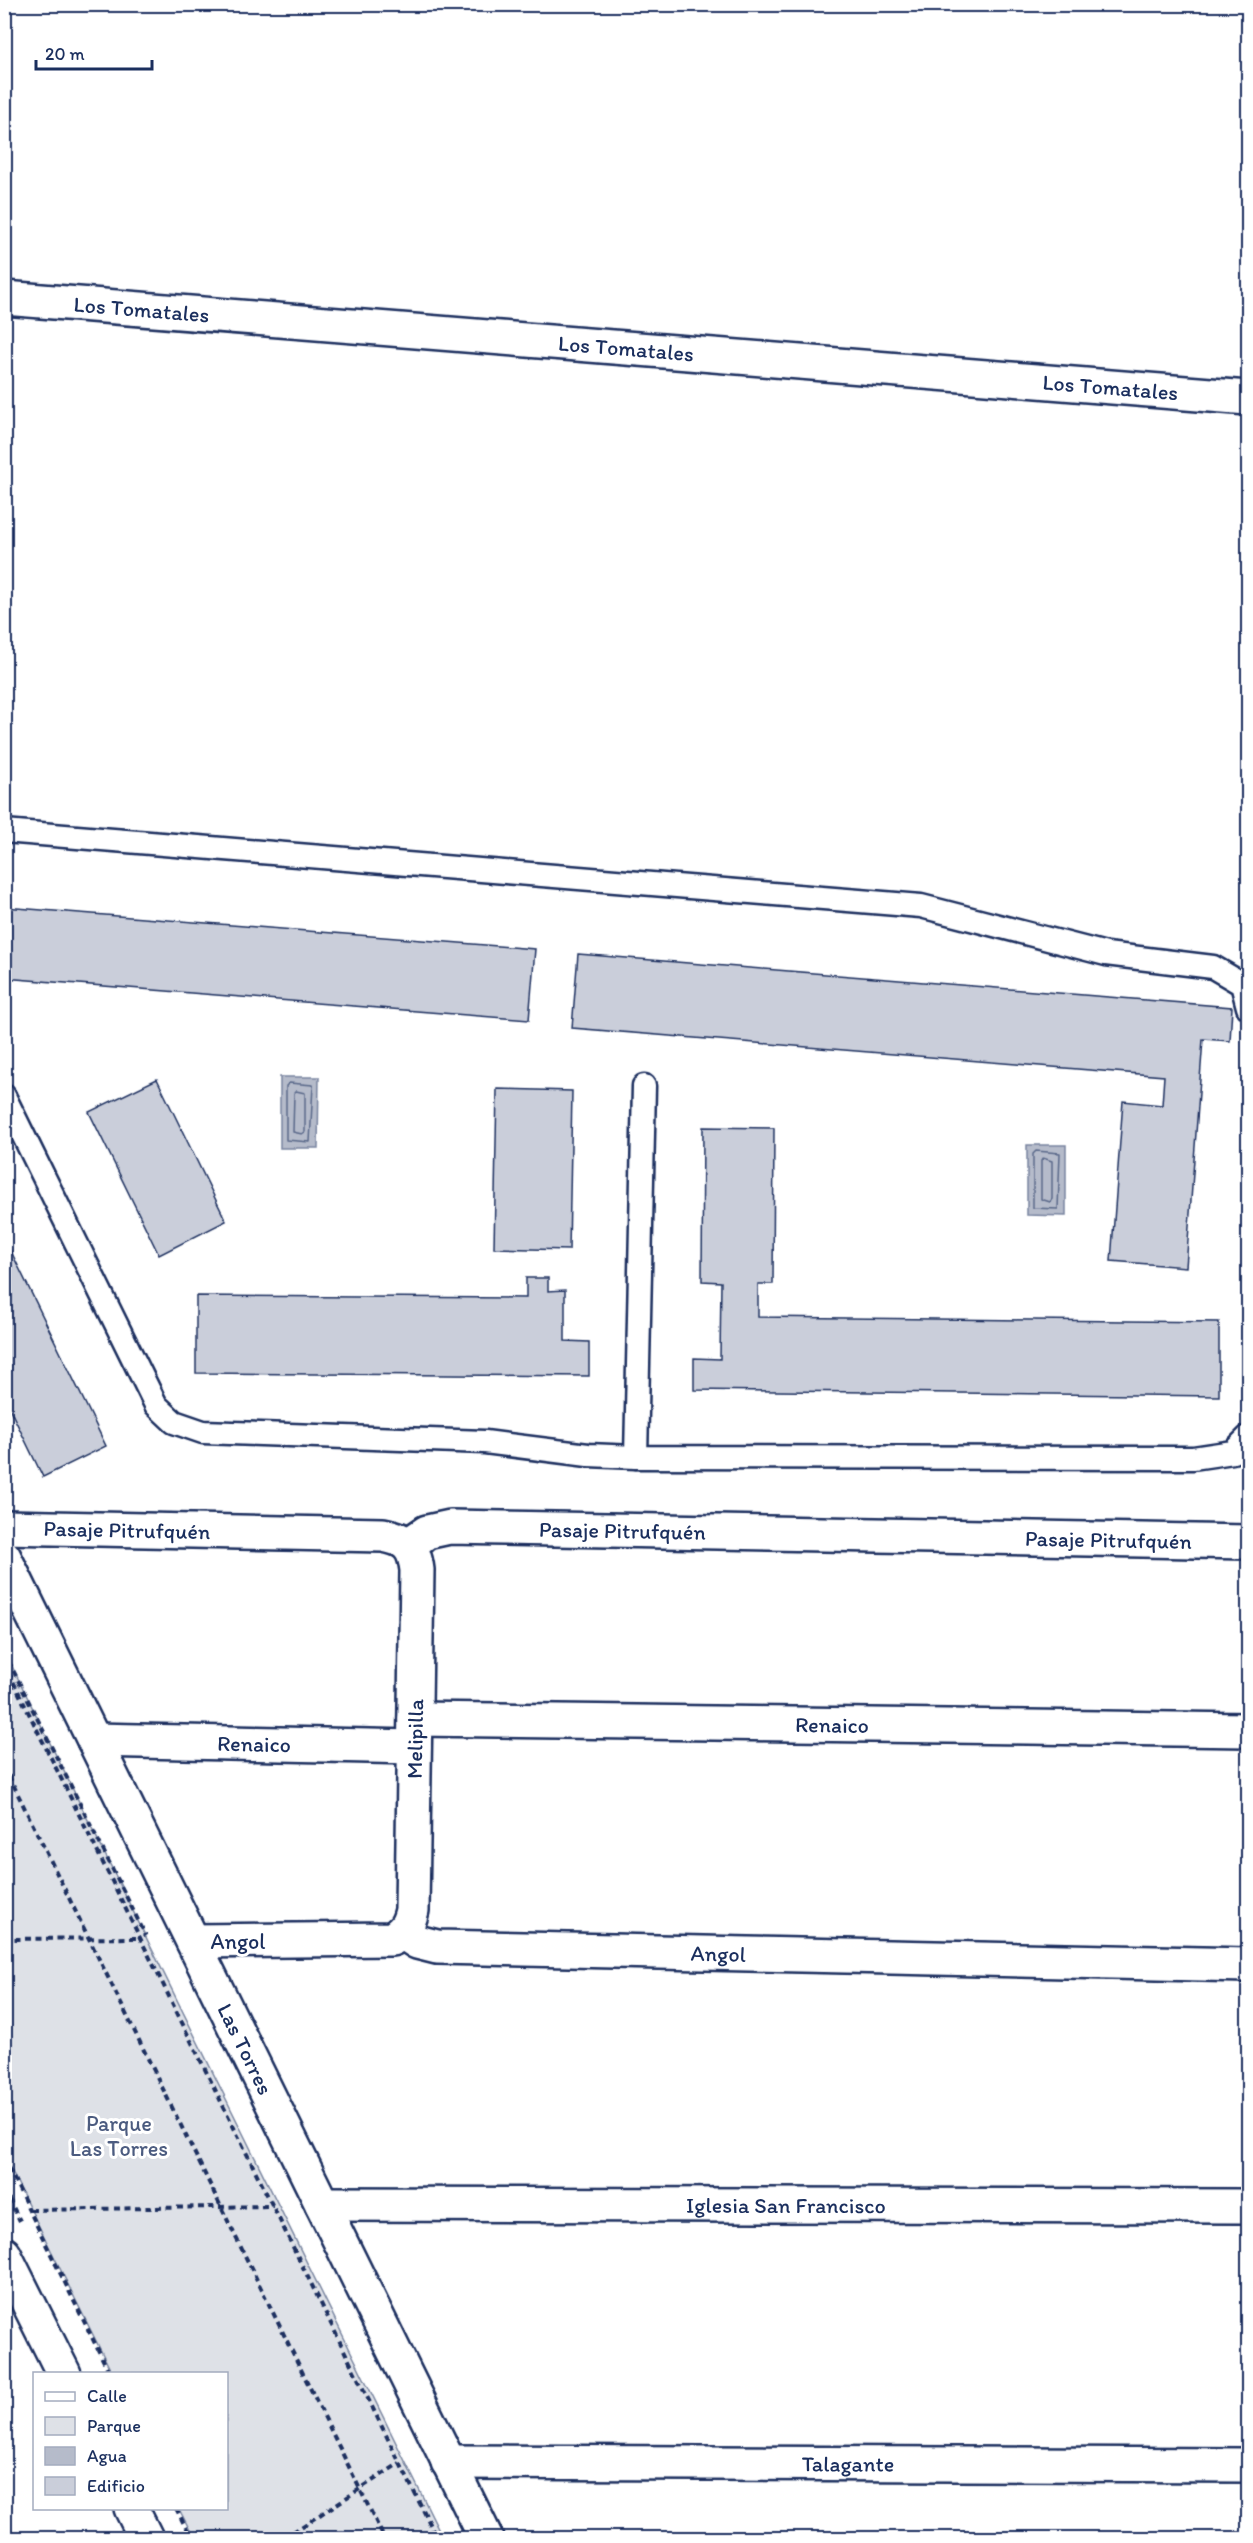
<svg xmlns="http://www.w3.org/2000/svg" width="1253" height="2543" font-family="Itim,sans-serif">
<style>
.green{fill:#dee1e7;stroke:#7c88a2;stroke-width:1.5}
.water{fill:#b5bbca;stroke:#77839f;stroke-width:1.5}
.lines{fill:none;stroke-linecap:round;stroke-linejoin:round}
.shore{stroke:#596789;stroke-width:1.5}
.building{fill:#caceda;stroke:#1b2f5e;stroke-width:1.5}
.service-casing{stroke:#1b2f5e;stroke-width:27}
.minor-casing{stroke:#1b2f5e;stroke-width:38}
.path{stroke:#1b2f5e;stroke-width:4;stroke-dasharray:6 4.5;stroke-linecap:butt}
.service{stroke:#fff;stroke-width:22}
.minor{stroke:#fff;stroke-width:33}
.labels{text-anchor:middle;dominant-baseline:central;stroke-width:6;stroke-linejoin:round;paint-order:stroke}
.street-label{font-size:22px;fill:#1b2f5e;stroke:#fff}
.park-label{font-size:22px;fill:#4c5c80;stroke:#fff}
</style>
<rect width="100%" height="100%" fill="#fff"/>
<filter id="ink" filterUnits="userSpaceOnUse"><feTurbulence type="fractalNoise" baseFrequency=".0167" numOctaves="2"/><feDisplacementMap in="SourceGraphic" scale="12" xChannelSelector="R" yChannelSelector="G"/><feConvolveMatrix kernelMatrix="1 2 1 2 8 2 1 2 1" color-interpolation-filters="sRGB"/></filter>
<g filter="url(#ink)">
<!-- green -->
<path class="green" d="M5,1652L443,2538H194L179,2509L226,2508V2374L112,2373L5,2158Z"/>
<!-- water -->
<g class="water">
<path d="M280,1077H319L318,1148H280Z"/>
<path d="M1027,1145H1066V1216L1027,1215Z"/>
</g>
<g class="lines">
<!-- shore -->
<g class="shore">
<path d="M289,1083L313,1085L310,1142L286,1140V1086Z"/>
<path d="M296,1091L305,1093V1132L302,1134L293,1132L294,1093Z"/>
<path d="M1036,1151L1060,1153L1058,1209L1033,1208V1154Z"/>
<path d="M1043,1158L1052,1161V1199L1050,1202L1041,1199V1161Z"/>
</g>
</g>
<!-- building -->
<g class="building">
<path d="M4,907L535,949L529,1020L4,978Z"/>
<path d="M578,954L1232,1007L1230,1041L1203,1039L1186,1267L1111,1261L1123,1101L1162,1105L1164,1076L572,1028Z"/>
<path d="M157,1079L226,1221L159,1255L89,1112Z"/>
<path d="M497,1089L572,1091L569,1250L494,1248Z"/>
<path d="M703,1127L774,1128L773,1284H758V1317L1219,1322V1396L694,1390V1358L720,1359L721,1282L702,1281Z"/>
<path d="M4,1237L106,1446L43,1477L4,1397Z"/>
<path d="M526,1278H548V1291L565,1290V1341L589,1342V1376L196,1373V1296L526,1298Z"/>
</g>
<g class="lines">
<defs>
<g id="service">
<path d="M4,831L921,906L1106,954L1213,967L1242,984L1248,1007"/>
<path d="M4,1096L156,1405L174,1422L203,1432L485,1442L588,1455L636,1457L1193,1458L1233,1452L1248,1437"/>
<path d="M636,1457L644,1086"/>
</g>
<g id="minor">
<path id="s1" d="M4,298L1248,398"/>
<path id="s2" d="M4,1527L383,1535C406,1539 414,1546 417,1570L412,1910C409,1924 405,1931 392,1939L193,1941"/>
<path id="s3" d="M408,1545L427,1532L450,1527L1248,1542"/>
<path id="s4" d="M4,1557L486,2538"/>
<path id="s5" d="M415,1719L1248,1730"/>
<path id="s6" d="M94,1740L414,1747"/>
<path id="s7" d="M402,1932L417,1942L437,1947L1248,1965"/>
<path id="s8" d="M322,2204L1248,2206"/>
<path d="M4,2254L64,2374"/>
<path id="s9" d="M448,2462L1248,2465"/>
<path d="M131,2508L146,2538"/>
</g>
</defs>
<!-- service casing -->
<use href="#service" class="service-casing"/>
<!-- minor casing -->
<use href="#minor" class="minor-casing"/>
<!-- path -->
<g class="path">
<path d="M4,1652L146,1936"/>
<path d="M4,1663L437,2538"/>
<path d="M4,1766L384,2538"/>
<path d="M4,1939L141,1938"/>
<path d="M4,2159L110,2374"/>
<path d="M4,2189L20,2221"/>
<path d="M30,2210L273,2206"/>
<path d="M176,2508L191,2538"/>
<path d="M284,2538L400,2463"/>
</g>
<!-- service -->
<use href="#service" class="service"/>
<!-- minor -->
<use href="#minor" class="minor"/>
</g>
</g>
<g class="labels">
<!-- street labels -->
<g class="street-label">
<text stroke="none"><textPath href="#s1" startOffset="138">Los Tomatales</textPath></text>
<text stroke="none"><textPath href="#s1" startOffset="624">Los Tomatales</textPath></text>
<text stroke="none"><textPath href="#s1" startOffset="1110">Los Tomatales</textPath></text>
<text stroke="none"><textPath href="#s2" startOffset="123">Pasaje Pitrufquén</textPath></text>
<text stroke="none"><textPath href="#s3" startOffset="219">Pasaje Pitrufquén</textPath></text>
<text stroke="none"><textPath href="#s3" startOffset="705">Pasaje Pitrufquén</textPath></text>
<text stroke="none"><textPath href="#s5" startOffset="417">Renaico</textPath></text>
<text transform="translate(415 1739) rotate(-89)">Melipilla</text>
<text stroke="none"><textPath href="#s6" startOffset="160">Renaico</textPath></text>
<text x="238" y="1941">Angol</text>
<text stroke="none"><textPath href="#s7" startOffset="320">Angol</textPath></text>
<text stroke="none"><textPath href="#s4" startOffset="548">Las Torres</textPath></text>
<text stroke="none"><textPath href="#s8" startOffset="464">Iglesia San Francisco</textPath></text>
<text stroke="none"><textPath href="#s9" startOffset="400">Talagante</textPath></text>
</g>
<!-- park labels -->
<g class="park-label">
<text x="119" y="2123">Parque<tspan x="119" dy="25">Las Torres</tspan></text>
</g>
</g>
<!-- margin -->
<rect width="1253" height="2543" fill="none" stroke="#fff" stroke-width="24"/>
<rect x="12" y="12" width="1229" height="2519" fill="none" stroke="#1b2f5e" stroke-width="2" filter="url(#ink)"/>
<!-- legend -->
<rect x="33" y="2372" width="195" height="138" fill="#ffffff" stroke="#a4acbf" stroke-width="1.5"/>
<rect x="45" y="2392" width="30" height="9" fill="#ffffff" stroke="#a4acbf" stroke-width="1.5"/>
<text x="87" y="2402" font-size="18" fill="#1b2f5e">Calle</text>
<rect x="45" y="2417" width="30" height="18" fill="#dee1e7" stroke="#a4acbf" stroke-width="1.5"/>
<text x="87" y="2432" font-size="18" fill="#1b2f5e">Parque</text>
<rect x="45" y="2447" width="30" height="18" fill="#b5bbca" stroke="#a4acbf" stroke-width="1.5"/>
<text x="87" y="2462" font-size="18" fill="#1b2f5e">Agua</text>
<rect x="45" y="2477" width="30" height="18" fill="#caceda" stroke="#a4acbf" stroke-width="1.5"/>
<text x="87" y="2492" font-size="18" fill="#1b2f5e">Edificio</text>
<!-- scale -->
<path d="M36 60v9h116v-9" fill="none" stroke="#1b2f5e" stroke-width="3"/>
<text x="45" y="60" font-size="18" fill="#1b2f5e" stroke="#ffffff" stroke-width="4.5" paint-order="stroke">20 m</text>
</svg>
